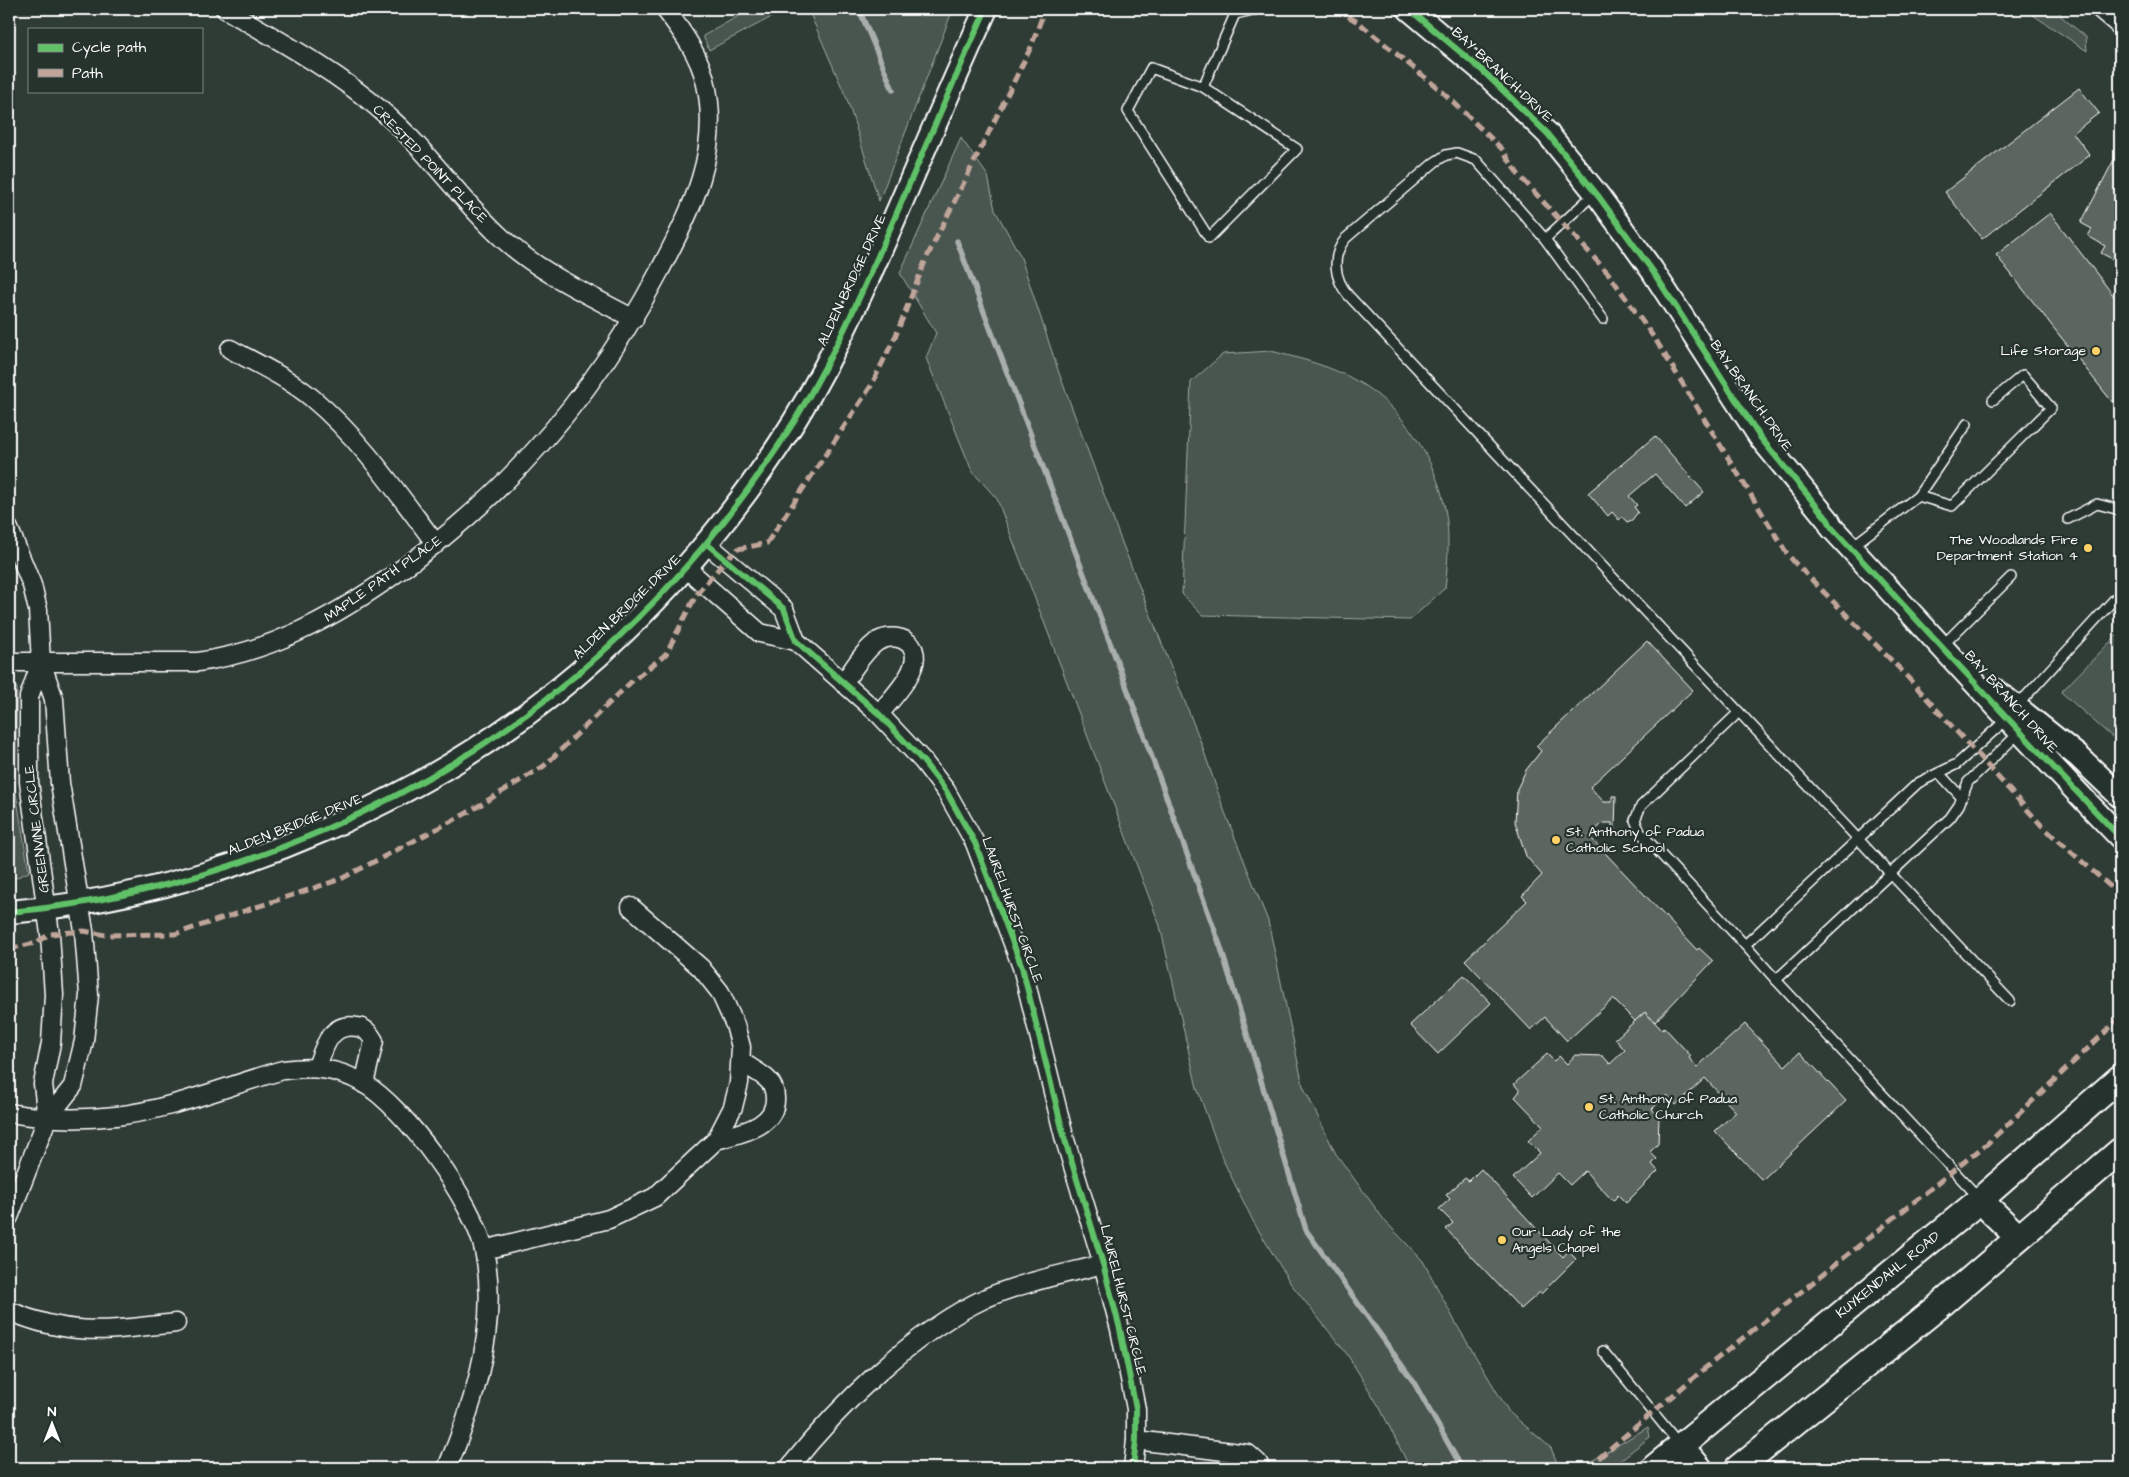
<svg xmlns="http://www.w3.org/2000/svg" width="2129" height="1477" font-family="'Architects Daughter',sans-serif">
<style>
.green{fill:#4a544f;stroke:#a4aaa7}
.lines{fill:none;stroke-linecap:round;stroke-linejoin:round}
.stream{stroke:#a9afac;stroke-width:5.5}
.building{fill:#5b6661;stroke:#fff}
.service-casing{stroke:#fff;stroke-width:12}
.minor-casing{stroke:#fff;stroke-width:21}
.tertiary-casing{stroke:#fff;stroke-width:26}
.secondary-casing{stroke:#fff;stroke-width:29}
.service{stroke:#26332d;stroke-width:9}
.minor{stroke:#26332d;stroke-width:18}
.tertiary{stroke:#26332d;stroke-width:22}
.secondary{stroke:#26332d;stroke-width:25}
.quiet{stroke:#c0a59a;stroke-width:5;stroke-dasharray:10 5;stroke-linecap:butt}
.cycleway-casing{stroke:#26332d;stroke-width:9}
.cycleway{stroke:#61c268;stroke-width:6}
.poi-dot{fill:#ffd166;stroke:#26332d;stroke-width:2}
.labels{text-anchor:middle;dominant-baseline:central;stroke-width:4.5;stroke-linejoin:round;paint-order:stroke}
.street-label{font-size:14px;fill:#fff;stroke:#26332d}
.poi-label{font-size:14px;fill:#fff;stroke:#26332d;text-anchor:start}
</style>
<rect width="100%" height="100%" fill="#2f3b35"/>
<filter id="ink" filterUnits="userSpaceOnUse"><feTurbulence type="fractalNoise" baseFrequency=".02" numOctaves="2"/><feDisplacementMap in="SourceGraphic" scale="10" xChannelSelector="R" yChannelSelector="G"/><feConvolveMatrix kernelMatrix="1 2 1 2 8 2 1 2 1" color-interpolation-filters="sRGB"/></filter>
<g filter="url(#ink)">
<!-- green -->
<g class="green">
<path d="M751,9H787L709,50L703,36Z"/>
<path d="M808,9H953L879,201L847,99Z"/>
<path d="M2024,9H2057L2063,18L2086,37L2087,51Z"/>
<path d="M961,138L988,176L995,210L1020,255L1059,373L1119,535L1200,740L1224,810L1268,921L1303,1086L1336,1154L1385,1221L1423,1261L1458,1327L1509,1412L1551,1448L1559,1468H1410L1380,1408L1347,1354L1291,1284L1253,1221L1222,1158L1197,1088L1160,926L997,499L972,471L926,358L936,333L900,273Z"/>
<path d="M1271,351C1302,359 1332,366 1360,383C1403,408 1436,460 1445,508C1450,534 1448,562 1445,588L1410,620L1202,615L1182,594L1191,382L1223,354Z"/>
<path d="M2120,632V744L2061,692Z"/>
<path d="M9,679L17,688L15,787L29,872L9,881Z"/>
<path d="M1648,1427L1650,1437L1610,1468H1580Z"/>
</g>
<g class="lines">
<!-- stream -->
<g class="stream">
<path d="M859,9L893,90"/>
<path d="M957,241L1120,669L1221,948L1306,1230L1413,1381L1462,1468"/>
</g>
</g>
<!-- building -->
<g class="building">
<path d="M2079,88L2099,113L2073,133L2090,155L1982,239L1945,192Z"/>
<path d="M2119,150H2120V263L2101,253L2105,246L2088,236L2092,229L2081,223Z"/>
<path d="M2050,213L2120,304V397L2113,403L1996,255Z"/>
<path d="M1655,436L1704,492L1685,508L1655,474L1629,496L1637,505L1634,507L1638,512L1632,520L1627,522L1622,517L1619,520L1612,512L1608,516L1588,493Z"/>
<path d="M1647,641L1693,690L1590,787L1604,802H1612V796H1616L1615,830H1612V823H1603L1589,836L1697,950L1699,948L1713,961L1655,1022L1645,1012L1635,1021L1613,999L1567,1041L1545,1017L1531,1030L1465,960L1527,901L1522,896L1542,875L1526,856L1515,822L1517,789L1526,770L1541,751L1536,746Z"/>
<path d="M1464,975L1491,1003L1438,1054L1410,1025Z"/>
<path d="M1645,1012L1662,1030L1664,1027L1691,1056L1689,1058L1697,1067L1745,1024L1785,1066L1800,1052L1846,1101L1762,1180L1715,1131L1736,1112L1705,1078L1676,1105L1667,1095L1652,1109L1659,1117L1658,1144L1650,1152L1657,1159L1652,1164L1658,1171L1626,1203L1618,1195L1613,1201L1585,1171L1570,1185L1558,1173L1532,1198L1513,1178L1540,1153L1528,1141L1543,1126L1515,1097L1520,1091L1514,1084L1547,1054L1554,1061L1559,1056L1567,1064L1575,1055L1603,1056L1610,1064L1625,1050L1615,1039Z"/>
<path d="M1481,1169L1563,1257L1568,1251L1576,1259L1541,1294L1540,1292L1521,1309L1446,1229L1453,1223L1439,1209L1450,1199L1446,1195L1465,1178L1469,1181Z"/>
</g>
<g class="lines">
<defs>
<g id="service">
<path d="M1233,9L1235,14L1258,9"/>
<path d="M1203,87L1151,68L1128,111L1209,238L1297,149L1203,87L1235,14"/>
<path d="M1545,239L1595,193"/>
<path d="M1603,319L1545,239L1476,160L1457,153L1446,155L1435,162L1346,238C1331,256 1334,278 1348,295L2010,1001"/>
<path d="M1918,496L1967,424"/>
<path d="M2068,519L2097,504L2120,510"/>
<path d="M1850,548L1918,496L1952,506L2051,408L2023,375L1993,400"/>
<path d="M1943,645L2011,577"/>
<path d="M2016,707L2120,593"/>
<path d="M1739,712L1641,806L1635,820L1640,832L1745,945"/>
<path d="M1939,773L1962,798"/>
<path d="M1776,980L1745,945L1918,783L1957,764L2007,719"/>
<path d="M1980,1199L1776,980L1950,818L1959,805L1968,782L2019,733"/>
<path d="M1603,1351L1680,1445"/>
</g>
<g id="minor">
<path d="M225,9C278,40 336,71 383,112C427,149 459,199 502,238C540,273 589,295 634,319"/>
<path d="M2100,9L2120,26"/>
<path d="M230,349C258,364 288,378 312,398C361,439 398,494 436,544"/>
<path d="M9,529L32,585L38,610L41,662L54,699L60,783L84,931L89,995L84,1041L73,1086L47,1119L9,1217"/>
<path d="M707,544L784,609L796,641L879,714L923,761L946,791L975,843L1022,967L1065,1140L1103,1264L1120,1329L1136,1409V1440L1133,1468"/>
<path d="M686,568L760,633L796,641"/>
<path d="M9,662H198C268,652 327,621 385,581C502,501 594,396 660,270C691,210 721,154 706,84C700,56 682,31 665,9"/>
<path d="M41,662L29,697V782L50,934L54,995L51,1043L43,1084L47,1119"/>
<path d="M843,683C853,670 864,650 878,641C886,637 896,636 904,640C935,657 891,699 879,714"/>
<path d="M317,1067C324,1047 330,1022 357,1027C366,1028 370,1034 374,1041L364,1084"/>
<path d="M9,1113C44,1119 80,1120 116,1116C170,1110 230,1085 283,1070C312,1066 337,1068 363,1083C405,1107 474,1203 484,1250C499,1321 475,1403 447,1468"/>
<path d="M716,1140C739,1133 776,1128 775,1098C775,1091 773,1085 768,1080C761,1073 750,1068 742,1062"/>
<path d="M484,1250L609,1219L655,1197L716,1140L733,1107L739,1083L741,1047L735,1025L720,992L701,968L631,907"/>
<path d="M9,1311C73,1338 110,1330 176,1323"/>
<path d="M1136,1440L1248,1454L1258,1463L1260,1468"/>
<path d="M789,1468C839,1405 913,1332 986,1298C1023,1282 1065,1274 1103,1264"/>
</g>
<g id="tertiary">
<path d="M1409,9L1484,72L1548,134L1599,197L1652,270L1760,437L1828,520L1832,528C1928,631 2022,736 2120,837"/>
<path d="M1995,690L2079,757L2120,796"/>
<path d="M9,912C219,894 442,797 599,655C668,593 728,522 779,445C825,376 859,300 892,224C923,152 954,80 986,9"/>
</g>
<g id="secondary">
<path d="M1980,1200L2018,1237"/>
<path d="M1680,1446L1699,1468"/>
<path d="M1654,1468L1980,1200L2120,1078"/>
<path d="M1738,1468L1938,1307L2120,1151"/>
</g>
</defs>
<!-- service casing -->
<use href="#service" class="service-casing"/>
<!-- minor casing -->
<use href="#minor" class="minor-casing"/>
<!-- tertiary casing -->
<use href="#tertiary" class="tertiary-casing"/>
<!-- secondary casing -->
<use href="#secondary" class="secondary-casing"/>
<!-- service -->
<use href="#service" class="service"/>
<!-- minor -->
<use href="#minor" class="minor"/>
<!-- tertiary -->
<use href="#tertiary" class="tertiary"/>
<!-- secondary -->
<use href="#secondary" class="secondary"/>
<!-- quiet -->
<g class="quiet">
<path d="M1335,9L1358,22L1445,94L1502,149L1518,174L1608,273L1657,342L1786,552L1795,563L1902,671L2043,827L2120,895"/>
<path d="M9,949L35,943L50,934L84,931L106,935L175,934L341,879L467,813L544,766L631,682L666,654L696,595L726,560L738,549L767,543L871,386L896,335L926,259L1031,47L1045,9"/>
<path d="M1587,1468L1704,1369L1988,1143L2120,1018"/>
</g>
<defs>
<g id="cycleway">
<path d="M1409,9L1484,72L1548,134L1599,197L1652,270L1760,437L1828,520L1832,528C1928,631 2022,736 2120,837"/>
<path d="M707,544L784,609L796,641L879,714L923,761L946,791L975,843L1022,967L1065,1140L1103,1264L1120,1329L1136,1409V1440L1133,1468"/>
<path d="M9,912C219,894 442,797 599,655C668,593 728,522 779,445C825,376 859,300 892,224C923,152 954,80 986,9"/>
</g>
</defs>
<!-- cycleway casing -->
<use href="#cycleway" class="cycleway-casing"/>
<!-- cycleway -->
<use href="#cycleway" class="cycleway"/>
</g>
</g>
<!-- markers -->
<g class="poi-dot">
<circle cx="2096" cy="351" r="5"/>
<circle cx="2088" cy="548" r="5"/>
<circle cx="1556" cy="840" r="5"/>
<circle cx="1589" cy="1107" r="5"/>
<circle cx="1502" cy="1240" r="5"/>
</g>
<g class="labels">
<!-- street labels -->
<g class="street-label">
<text transform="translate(1502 75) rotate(43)">BAY BRANCH DRIVE</text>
<text transform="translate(430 164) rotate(46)">CRESTED POINT PLACE</text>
<text transform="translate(852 280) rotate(-65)">ALDEN BRIDGE DRIVE</text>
<text transform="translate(1751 396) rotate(55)">BAY BRANCH DRIVE</text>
<text transform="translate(383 579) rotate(-35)">MAPLE PATH PLACE</text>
<text transform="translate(627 607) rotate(-44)">ALDEN BRIDGE DRIVE</text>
<text transform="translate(2011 702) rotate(48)">BAY BRANCH DRIVE</text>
<text transform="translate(295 825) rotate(-22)">ALDEN BRIDGE DRIVE</text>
<text transform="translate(37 829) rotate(-97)">GREENVINE CIRCLE</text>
<text transform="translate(1012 910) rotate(70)">LAURELHURST CIRCLE</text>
<text transform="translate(1888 1275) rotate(-39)">KUYKENDAHL ROAD</text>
<text transform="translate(1123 1300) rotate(76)">LAURELHURST CIRCLE</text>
</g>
<!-- poi labels -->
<g class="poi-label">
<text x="2086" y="351" text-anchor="end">Life Storage</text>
<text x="2078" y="540" text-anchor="end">The Woodlands Fire<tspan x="2078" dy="16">Department Station 4</tspan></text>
<text x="1566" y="832">St. Anthony of Padua<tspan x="1566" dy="16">Catholic School</tspan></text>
<text x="1599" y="1099">St. Anthony of Padua<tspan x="1599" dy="16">Catholic Church</tspan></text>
<text x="1512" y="1232">Our Lady of the<tspan x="1512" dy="16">Angels Chapel</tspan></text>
</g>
</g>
<!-- margin -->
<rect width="2129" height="1477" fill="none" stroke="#26332d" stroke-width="30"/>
<rect x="15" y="15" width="2099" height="1447" fill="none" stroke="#fff" stroke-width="2" filter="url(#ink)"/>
<!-- legend -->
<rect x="28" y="28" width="175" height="65" fill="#26332d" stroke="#7d8581"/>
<rect x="38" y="44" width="25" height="8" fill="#61c268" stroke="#7d8581"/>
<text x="72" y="52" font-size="15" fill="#ffffff">Cycle path</text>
<rect x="38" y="69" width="25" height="8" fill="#c0a59a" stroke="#7d8581"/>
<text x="72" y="78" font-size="15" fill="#ffffff">Path</text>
<!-- north arrow -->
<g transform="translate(52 1424)" stroke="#26332d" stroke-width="4" paint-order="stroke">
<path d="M0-4L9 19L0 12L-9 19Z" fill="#ffffff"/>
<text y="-8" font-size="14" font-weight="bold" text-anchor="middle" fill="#ffffff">N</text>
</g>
</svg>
